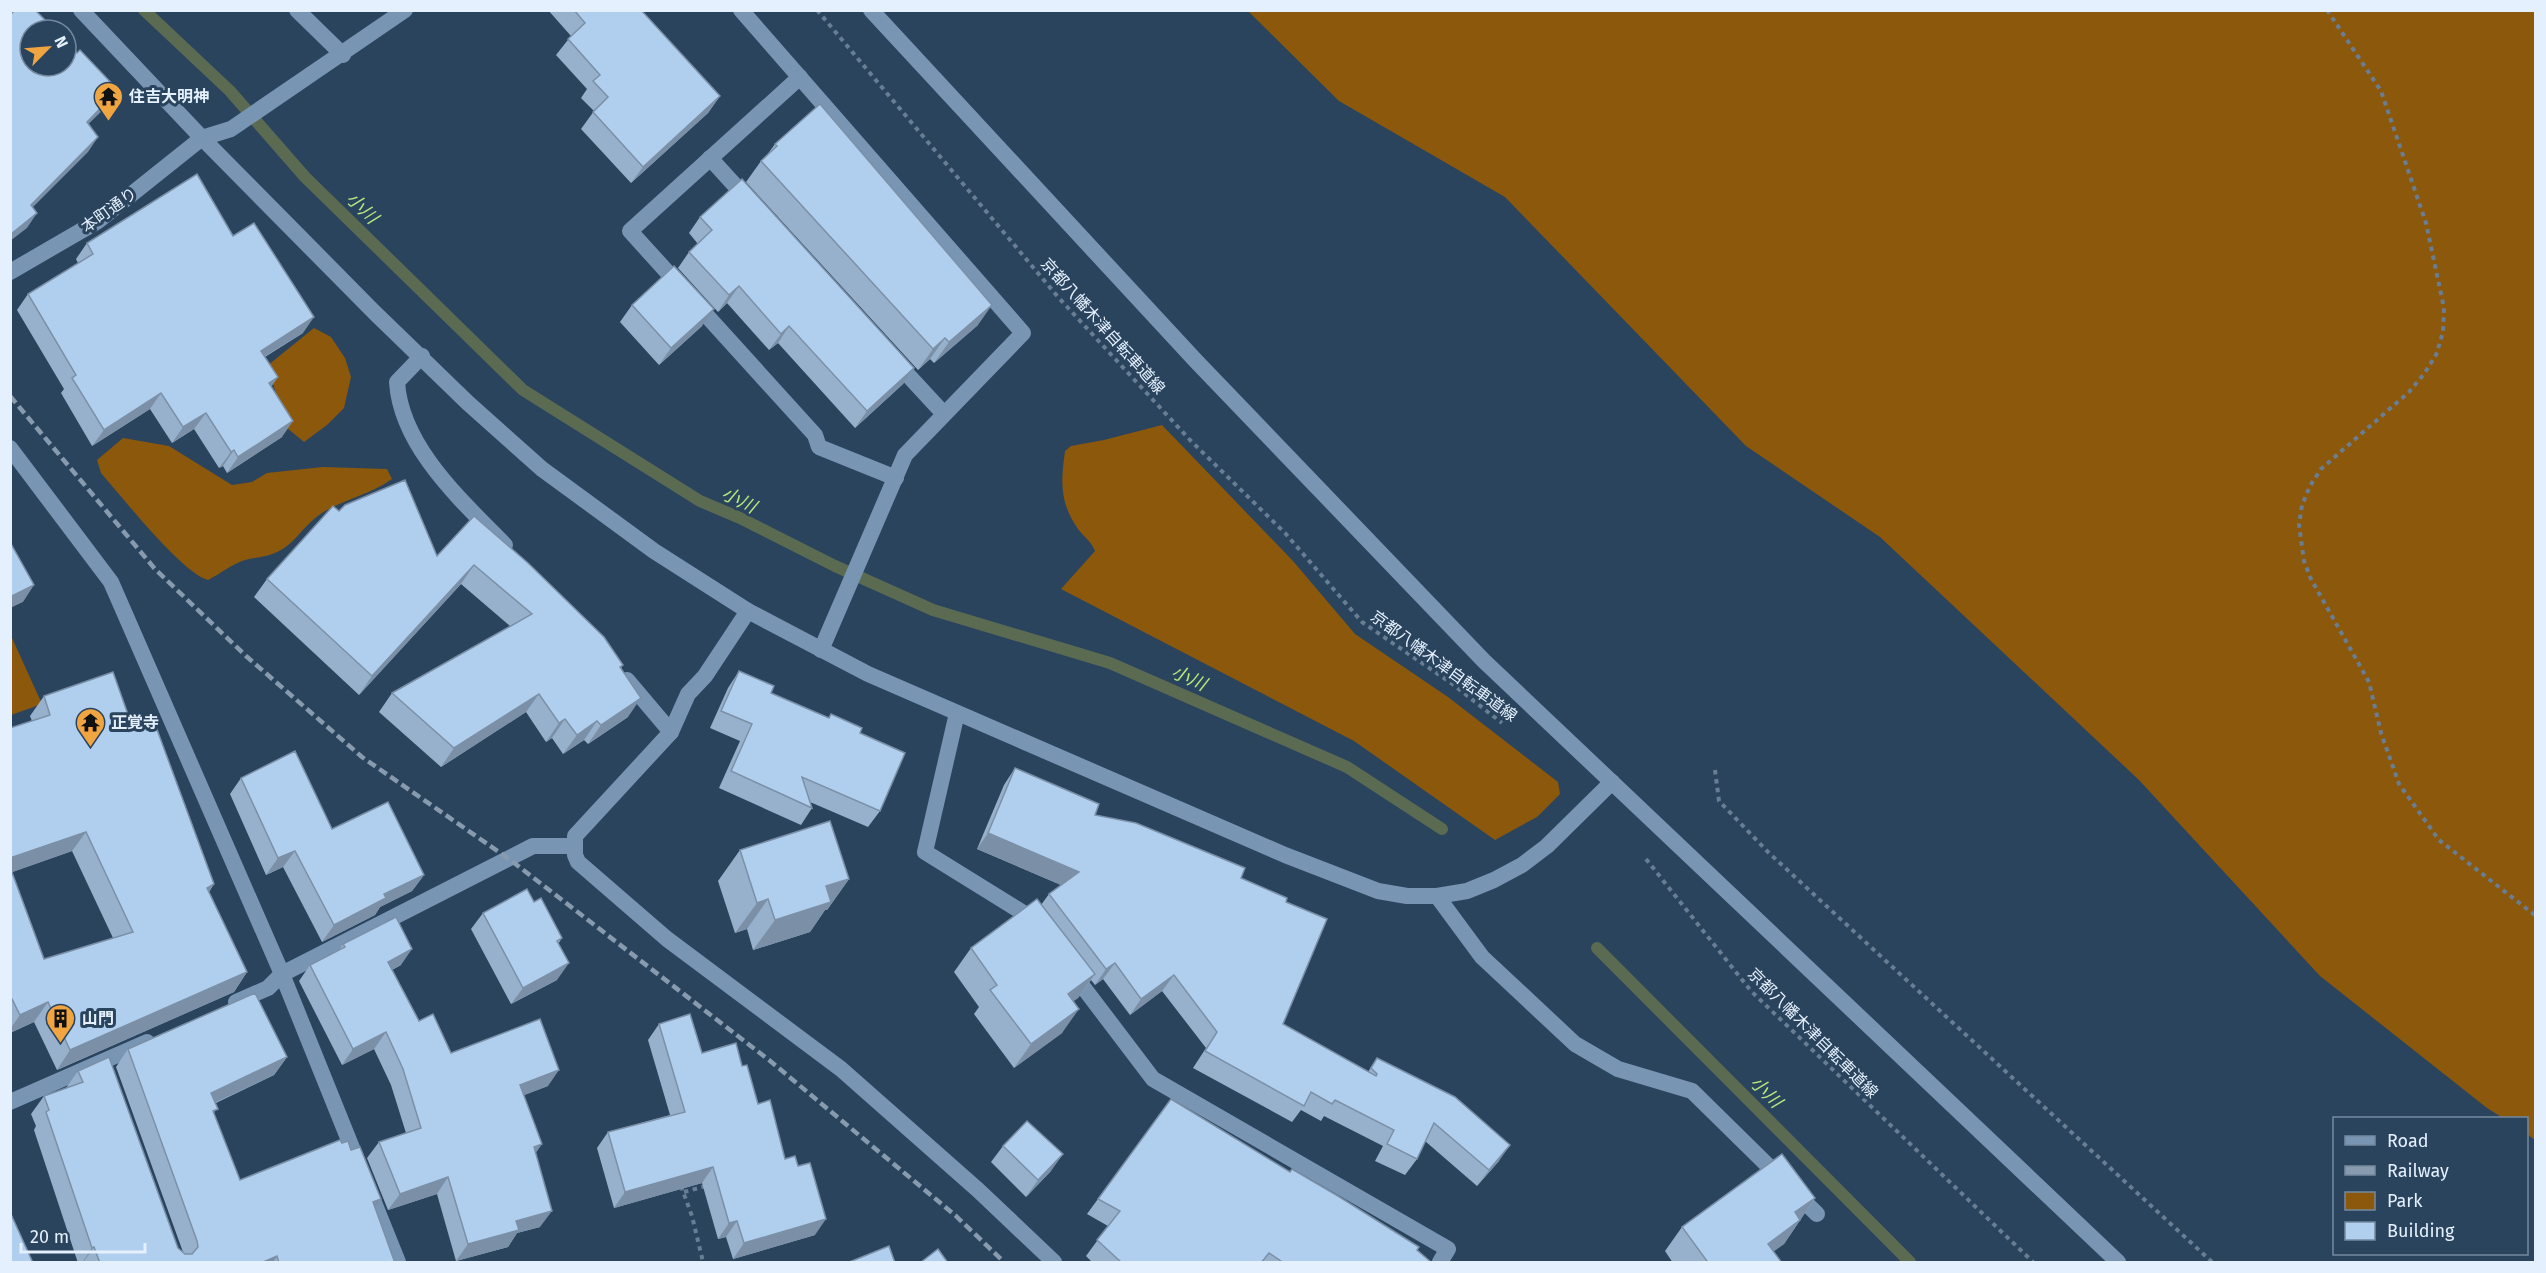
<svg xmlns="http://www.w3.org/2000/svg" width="2546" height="1273" font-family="'Fira Sans','Noto Sans JP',sans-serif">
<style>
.green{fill:#8b580c}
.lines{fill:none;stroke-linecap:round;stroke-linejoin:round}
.stream{stroke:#5b6b52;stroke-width:12}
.path{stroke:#697e93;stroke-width:4;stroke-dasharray:4.5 4.5;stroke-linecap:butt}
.minor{stroke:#7895b3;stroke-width:16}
.rail{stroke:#889bae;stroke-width:4.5;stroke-dasharray:9 4.5;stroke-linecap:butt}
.wall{fill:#97b1cd;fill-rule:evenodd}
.shaded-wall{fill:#7b90a7}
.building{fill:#b0ceee;stroke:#7b90a7;stroke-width:1.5}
.labels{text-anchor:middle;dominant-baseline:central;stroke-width:6;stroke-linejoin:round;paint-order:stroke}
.poi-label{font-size:16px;font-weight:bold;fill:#e4f0fd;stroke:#2a445e;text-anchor:start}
.street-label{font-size:16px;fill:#e4f0fd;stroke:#2a445e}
.water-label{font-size:18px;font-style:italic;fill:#b6e97f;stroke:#2a445e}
</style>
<rect width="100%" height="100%" fill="#2a445e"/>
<!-- green -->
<g class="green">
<path d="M1248,11H2535V1140L2527,1134L2526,1118H2503L2487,1108L2320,976L2139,780L1880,537L1746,446L1505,197L1339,101Z"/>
<path d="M314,328L331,337L345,358L351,377L344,408L327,425L304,442L287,428L275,411V390L267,366Z"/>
<path d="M1162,425L1293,561L1355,634L1448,697L1558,782L1560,794L1537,817L1495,840L1354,741L1061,589L1095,551C1091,541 1084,537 1078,529C1059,502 1061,481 1065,451L1071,446L1104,440Z"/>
<path d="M123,438L169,446L232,485L252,482L267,473L323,467L387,469L392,479C369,496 333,502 314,519C302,529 295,542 281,550C269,557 257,557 245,560C232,564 220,574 208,580C183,574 121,496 101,473L97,460Z"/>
<path d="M12,638L42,704L11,715L10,639Z"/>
</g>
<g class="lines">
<!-- stream -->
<g class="stream">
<path d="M144,10L230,91L305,177L523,390L700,501L740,518L835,566L933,610L1110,663L1347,767L1442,829"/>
<path d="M1597,948L1910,1262"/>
</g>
<!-- path -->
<g class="path">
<path d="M817,10L1058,297L1190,440L1285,533L1362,622L1451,683L1502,723"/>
<path d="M2327,10L2381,91L2426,223L2444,308L2443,332L2436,355L2424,374L2409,392L2321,469L2310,486L2302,505L2299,525L2304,561L2311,579L2369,682L2381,733L2399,784L2439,840L2536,916"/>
<path d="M1715,770L1719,801L1769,853L2212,1262"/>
<path d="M1646,859L1751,991L2033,1262"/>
<path d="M681,1186L692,1216L703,1262"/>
<path d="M684,1192L706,1186"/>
</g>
<!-- minor -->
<g class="minor">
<path d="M81,10L202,138L375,313L468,403L542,469L654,551L748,611L868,674L1285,855L1378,891L1407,896H1437L1467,891L1494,880L1522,865L1547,846L1612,782"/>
<path d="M297,10L343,55"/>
<path d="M741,10L1023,333L905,455L821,650"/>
<path d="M871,10L1196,361L1484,661L2118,1262"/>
<path d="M800,77L630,231L815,435L819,447L896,478"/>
<path d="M710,158L750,202"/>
<path d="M10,272L98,221L202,138L231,129L405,10"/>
<path d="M422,356L397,382C401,447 462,501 505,545"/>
<path d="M895,361L944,414"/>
<path d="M10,448L111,582L282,974L268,988L236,1002"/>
<path d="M748,611L705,676L688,694L671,732L575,836V855L578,862L667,939L841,1069L978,1190L1054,1262"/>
<path d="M627,680L671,732"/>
<path d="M957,713L925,852L1030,917L1036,924"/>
<path d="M1437,896L1482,957L1575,1044L1618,1069L1692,1091L1817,1214"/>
<path d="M1071,971L1153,1079L1448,1249L1440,1262"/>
<path d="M10,1102L147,1042"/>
<path d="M398,1262L282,974L533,846H574"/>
</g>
<!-- rail -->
<path class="rail" d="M10,396L155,569L246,656L362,757L509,859L769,1060L956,1216L1004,1262"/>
</g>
<!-- wall -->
<g class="wall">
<path d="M548,10H641L720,96L708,113L631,183L581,129L594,111L581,98L587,89L556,55L571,36Z"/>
<path d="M775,144L978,325L934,363L930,359L918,370L746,182L761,161L767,155Z"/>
<path d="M700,217L914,368L903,384L855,428L778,343L769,350L727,303L718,312L678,268L689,252L698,244L689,233Z"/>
<path d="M233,236L303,333L265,357L278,377L271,386L282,437L227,473L223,466L219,468L194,429L172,443L150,409L92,446L61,393L64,389L17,310L28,294L78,263L76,259L87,243Z"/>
<path d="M632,305L702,326L659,365L620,322Z"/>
<path d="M339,511L437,556L474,516L623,665L621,668L628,717L588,744L584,740L563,754L552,738L546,742L526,712L441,767L379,712L392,693L510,626L461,584L359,695L254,597L267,579Z"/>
<path d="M739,671L771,693L829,718L831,714L860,733L880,811L868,827L810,802L812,808L801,825L719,788L740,741L710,728L728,688Z"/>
<path d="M44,696L131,723L214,884L209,892L247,972L234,992L57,1070L34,1022L10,1033V728L32,721L30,716ZM72,851L113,938L44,959L12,872Z"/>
<path d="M1015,768L1095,815L1241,878L1286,902L1283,1024L1368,1072L1377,1058L1499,1161L1477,1186L1425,1141L1417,1159L1405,1175L1375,1161L1383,1146L1324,1116L1321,1121L1301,1110L1292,1122L1193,1068L1206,1048L1162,991L1130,1015L1103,979L1095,985L1091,980L1078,998L1073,1001L1062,1033L1014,1068L974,1014L979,1007L954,972L971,948L1041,905L1049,894L1061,885L977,849L1004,785Z"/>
<path d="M241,778L332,829L424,875L412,891L380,907L375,915L322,942L283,867L266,875L230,794Z"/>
<path d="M740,850L849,879L827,910H825L810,932L753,950L747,929L735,933L718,881Z"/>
<path d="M534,902L562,938L558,944L557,980L511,1004L471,929L483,913Z"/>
<path d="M343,944L401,965L392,970L419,1021L451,1053L548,1086L524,1095L536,1153L540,1227L517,1233L508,1247L456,1261L437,1194L388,1210L367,1158L379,1142L406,1133L391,1085L374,1049L342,1065L299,981L310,965L339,950Z"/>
<path d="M659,1024L702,1053L742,1066L758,1104L785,1159L815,1235L733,1259L726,1237L718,1239L702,1183L614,1208L597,1148L608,1132L670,1115L648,1040Z"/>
<path d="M128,1049L287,1057L274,1075L216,1103L214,1114L240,1180L375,1208L395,1263H78L34,1130L36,1126L31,1114L44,1096L66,1088L78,1071L178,1248L183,1252L116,1067Z"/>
<path d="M1171,1099L1417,1250L1432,1263H1093L1086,1256L1108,1226L1087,1214Z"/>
<path d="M1003,1146L1051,1171L1026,1197L991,1162Z"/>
<path d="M1815,1198L1784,1244L1773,1251L1782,1263H1673L1665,1251L1682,1227Z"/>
</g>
<!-- shaded-wall -->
<g class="shaded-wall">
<path d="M118,90L108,105L76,136L87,122Z"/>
<path d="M720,96L708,113L631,183L643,167Z"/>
<path d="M98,137L88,152L20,220L31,205Z"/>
<path d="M37,213L27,228L10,241L11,234Z"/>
<path d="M739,286L727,303L718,312L729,295Z"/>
<path d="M992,305L978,325L934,363L949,342Z"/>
<path d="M714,309L702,326L659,365L671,348Z"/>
<path d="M314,317L303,333L249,366L261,351Z"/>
<path d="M789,326L778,343L769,350L781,334Z"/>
<path d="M945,338L930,359L918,370L933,349Z"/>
<path d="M914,368L903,384L855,428L867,411Z"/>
<path d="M278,377L267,393L269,383Z"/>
<path d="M161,393L150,409L92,446L104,430Z"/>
<path d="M206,413L194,429L172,443L183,427Z"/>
<path d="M293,421L282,437L227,473L238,457Z"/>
<path d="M234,450L223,466L219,468L231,452Z"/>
<path d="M474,565L461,584L359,695L372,676Z"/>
<path d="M34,585L23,602L10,608V597Z"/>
<path d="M539,694L526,712L441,767L454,748Z"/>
<path d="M641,698L628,717L588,744L601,725Z"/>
<path d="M565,719L552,738L546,742L559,723Z"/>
<path d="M597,721L584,740L563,754L577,735Z"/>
<path d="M86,832L72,851L10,873V858Z"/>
<path d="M988,833L1079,872L1068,888L977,849Z"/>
<path d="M295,851L283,867L266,875L278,858Z"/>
<path d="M424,875L412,891L380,907L375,915L322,942L334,925L384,894Z"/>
<path d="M849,879L827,910H825L810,932L753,950L775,920L826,886Z"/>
<path d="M214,884L200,904L207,888Z"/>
<path d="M768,899L747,929L735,933L757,903Z"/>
<path d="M412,949L401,965L376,978L388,962Z"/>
<path d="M569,963L557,980L511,1004L523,988Z"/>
<path d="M1115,963L1103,979L1095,985L1106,969Z"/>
<path d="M247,972L234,992L57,1070L70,1050Z"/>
<path d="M1095,974L1078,998L1051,1018L1068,994Z"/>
<path d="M1174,975L1162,991L1130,1015L1141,999Z"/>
<path d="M48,1002L34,1022L10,1033V1029L20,1015Z"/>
<path d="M1079,1009L1062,1033L1014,1068L1031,1044Z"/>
<path d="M386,1032L374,1049L342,1065L353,1049Z"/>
<path d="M287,1057L274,1075L199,1110L211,1093Z"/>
<path d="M559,1070L548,1086L509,1101L520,1085Z"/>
<path d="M542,1144L531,1160L534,1147Z"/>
<path d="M1510,1145L1499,1161L1477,1186L1489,1170Z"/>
<path d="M1063,1154L1051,1171L1026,1197L1038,1180Z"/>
<path d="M713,1167L702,1183L614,1208L625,1192Z"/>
<path d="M448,1177L437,1194L388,1210L400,1194Z"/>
<path d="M1815,1198L1784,1244L1758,1263L1768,1244L1795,1212Z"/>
<path d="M381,1199L369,1217L373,1202Z"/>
<path d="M552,1211L540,1227L517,1233L508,1247L456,1261L468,1244L516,1221Z"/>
<path d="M826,1219L815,1235L733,1259L744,1243Z"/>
<path d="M737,1221L726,1237L718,1239L729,1223Z"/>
<path d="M94,1247L83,1263H82L92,1248Z"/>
<path d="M277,1256L273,1263H261Z"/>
</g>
<!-- building -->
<g class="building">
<path d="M15,10H35L55,30H30V66H66V42L77,53L80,50L118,90L87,122L98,137L31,205L37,213L11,234L10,15Z"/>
<path d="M574,10H641L720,96L643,167L593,112L608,97L593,81L600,75L568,39L585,23Z"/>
<path d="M820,104L992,305L949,342L945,338L933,349L761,161L777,146L775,144Z"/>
<path d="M197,174L233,236L254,223L314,317L261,351L278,377L269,383L293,421L238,457L234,450L231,452L206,413L183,427L161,393L104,430L72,378L76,375L28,294L93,254L87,243Z"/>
<path d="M742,179L914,368L867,411L789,326L781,334L739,286L729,295L689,252L712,230L700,217Z"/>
<path d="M674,266L714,309L671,348L632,305Z"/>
<path d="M405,480L437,556L474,516L528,563L604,637L623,665L620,667L641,698L601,725L597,721L577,735L565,719L559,723L539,694L454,748L392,693L532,614L474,565L372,676L267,579L333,506L339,511L345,505Z"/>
<path d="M10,542L34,585L10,597Z"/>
<path d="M739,671L774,686L771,693L829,718L831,714L862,728L860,733L905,753L880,811L802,777L812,808L731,771L752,724L721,711Z"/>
<path d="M113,672L131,723L152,716L214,884L207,888L247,972L70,1050L48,1002L20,1015L10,995V867L44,959L133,932L86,832L10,858V728L50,715L44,696Z"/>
<path d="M295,751L332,829L388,802L424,875L384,894L386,898L334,925L295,851L278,858L241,778Z"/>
<path d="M1015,768L1099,804L1095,815L1136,823L1245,868L1241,878L1287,898L1286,902L1327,919L1283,1024L1376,1076L1377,1074L1371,1068L1377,1058L1455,1097L1510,1145L1489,1170L1434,1123L1417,1159L1387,1144L1394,1130L1335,1100L1332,1104L1311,1092L1304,1106L1205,1051L1217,1032L1174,975L1141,999L1115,963L1106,969L1049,894L1079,872L988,833Z"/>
<path d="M830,821L849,879L826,886L831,902L775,920L768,899L757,903L740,850Z"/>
<path d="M527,889L534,902L541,898L562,938L557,941L569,963L523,988L483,913Z"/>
<path d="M1037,899L1095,974L1068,994L1079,1009L1031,1044L990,990L997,985L971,948Z"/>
<path d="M396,917L412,949L388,962L419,1021L433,1014L451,1053L540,1019L559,1070L520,1085L542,1144L534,1147L552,1211L516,1221L519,1230L468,1244L448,1177L400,1194L379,1142L421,1128L403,1069L386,1032L353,1049L310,965L345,947L343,944Z"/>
<path d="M255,993L287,1057L211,1093L218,1109L213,1111L240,1180L340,1140L342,1143L348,1141L351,1150L360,1147L381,1199L373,1202L395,1263H279L277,1256L261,1263H100L94,1247L92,1248L46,1112L49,1110L44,1096L83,1082L78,1071L109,1057L178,1248L185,1254H192L198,1247L197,1241L128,1049Z"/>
<path d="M690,1014L702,1053L736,1043L742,1066L747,1065L758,1104L770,1100L785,1159L795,1156L798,1166L810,1163L826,1219L744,1243L737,1221L729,1223L713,1167L625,1192L608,1132L685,1112L659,1024Z"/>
<path d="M1171,1099L1290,1172L1292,1169L1338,1196L1419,1247L1417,1250L1432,1263H1284L1269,1253L1261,1263H1122L1097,1240L1120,1211L1098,1199Z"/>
<path d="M1027,1121L1063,1154L1038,1180L1003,1146Z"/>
<path d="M1782,1154L1815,1198L1795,1212L1800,1220L1768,1244L1782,1263H1704L1707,1261L1682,1227Z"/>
<path d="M10,1212L33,1263H10Z"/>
<path d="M889,1246L895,1263H847Z"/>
<path d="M938,1249L948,1263H920Z"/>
</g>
<!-- icons -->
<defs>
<symbol id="temple-pin" viewBox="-11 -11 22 30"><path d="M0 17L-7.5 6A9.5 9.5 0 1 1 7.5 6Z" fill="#f1a540" stroke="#2a445e"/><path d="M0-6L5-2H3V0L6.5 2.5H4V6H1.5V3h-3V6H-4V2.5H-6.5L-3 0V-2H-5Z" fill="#111"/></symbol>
<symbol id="building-pin" viewBox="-11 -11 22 30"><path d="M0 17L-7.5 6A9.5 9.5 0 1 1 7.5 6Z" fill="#f1a540" stroke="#2a445e"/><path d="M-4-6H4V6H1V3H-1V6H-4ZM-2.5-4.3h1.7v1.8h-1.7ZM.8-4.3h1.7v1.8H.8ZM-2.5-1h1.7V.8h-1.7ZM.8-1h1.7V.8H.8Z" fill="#111"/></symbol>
</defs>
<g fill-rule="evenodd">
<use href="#temple-pin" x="92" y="80" width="33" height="45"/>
<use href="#temple-pin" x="74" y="706" width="33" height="45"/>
<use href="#building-pin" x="44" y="1002" width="33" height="45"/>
</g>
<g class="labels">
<!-- poi labels -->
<g class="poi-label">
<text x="129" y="96">住吉大明神</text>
<text x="111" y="722">正覚寺</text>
<text x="82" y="1018">山門</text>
</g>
<!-- street labels -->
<g class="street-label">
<text transform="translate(109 210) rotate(-36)">本町通り</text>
<text transform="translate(1103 326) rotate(48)">京都八幡木津自転車道線</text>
<text transform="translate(1444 666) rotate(36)">京都八幡木津自転車道線</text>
<text transform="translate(1813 1033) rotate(45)">京都八幡木津自転車道線</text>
</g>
<!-- water labels -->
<g class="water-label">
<text transform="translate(362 208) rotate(44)">小川</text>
<text transform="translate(739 500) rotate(26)">小川</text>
<text transform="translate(1189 678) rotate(24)">小川</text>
<text transform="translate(1766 1092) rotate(45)">小川</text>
</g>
</g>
<!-- border -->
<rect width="2546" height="1273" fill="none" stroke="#e4f0fd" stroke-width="24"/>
<!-- legend -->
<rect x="2333" y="1117" width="195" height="138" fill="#2a445e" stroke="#74899e" stroke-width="1.5"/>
<rect x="2345" y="1136" width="30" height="9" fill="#7895b3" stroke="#74899e" stroke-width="1.5"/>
<text x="2387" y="1147" font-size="18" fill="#e4f0fd">Road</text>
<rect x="2345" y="1166" width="30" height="9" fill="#889bae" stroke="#74899e" stroke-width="1.5"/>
<text x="2387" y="1177" font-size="18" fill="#e4f0fd">Railway</text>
<rect x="2345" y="1192" width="30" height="18" fill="#8b580c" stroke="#74899e" stroke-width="1.5"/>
<text x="2387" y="1207" font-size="18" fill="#e4f0fd">Park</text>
<rect x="2345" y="1222" width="30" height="18" fill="#b0ceee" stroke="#74899e" stroke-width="1.5"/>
<text x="2387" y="1237" font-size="18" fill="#e4f0fd">Building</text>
<!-- north arrow -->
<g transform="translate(48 48) rotate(65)"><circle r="28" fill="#2a445e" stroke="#74899e" stroke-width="1.5"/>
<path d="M0-4.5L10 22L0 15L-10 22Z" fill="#f1a540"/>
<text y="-9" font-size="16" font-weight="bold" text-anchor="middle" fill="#e4f0fd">N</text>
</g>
<!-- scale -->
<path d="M21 1243v9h124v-9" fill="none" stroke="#e4f0fd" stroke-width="3"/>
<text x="30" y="1243" font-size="18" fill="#e4f0fd" stroke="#2a445e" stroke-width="4.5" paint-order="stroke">20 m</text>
</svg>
